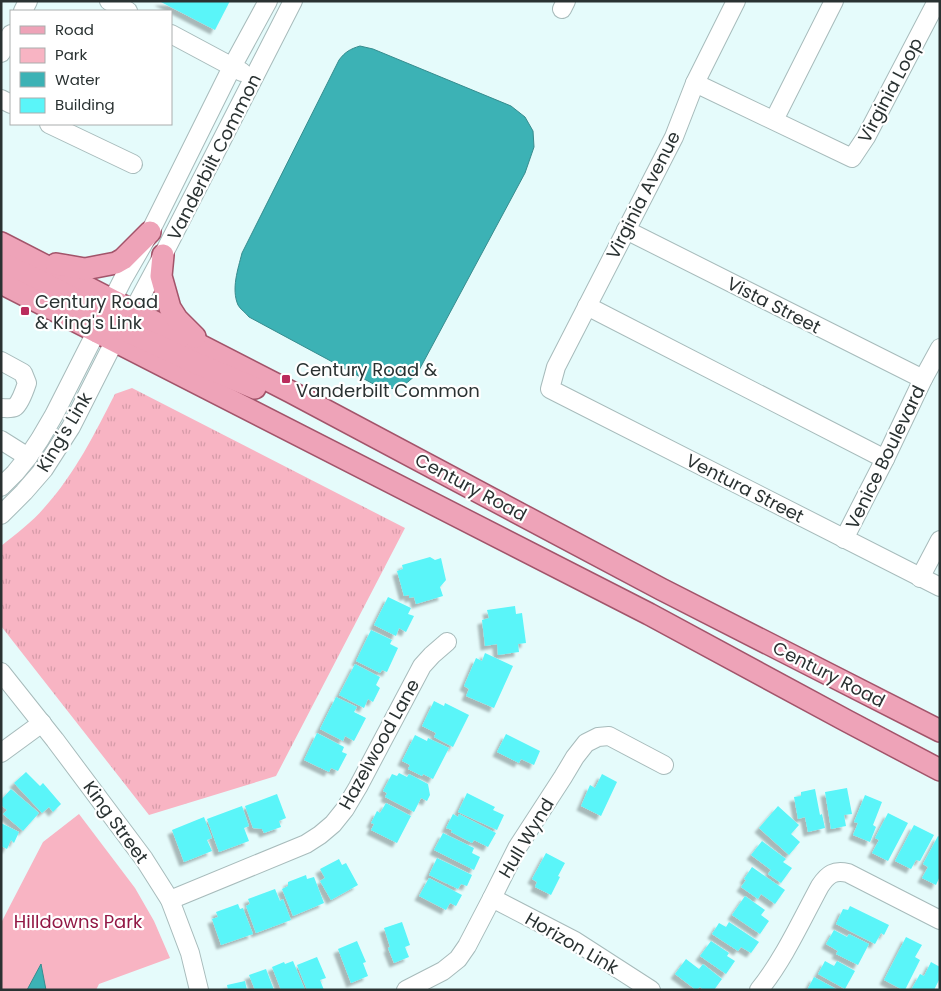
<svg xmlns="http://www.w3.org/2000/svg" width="941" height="991" font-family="Poppins,sans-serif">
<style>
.grass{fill:url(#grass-tufts)}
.green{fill:#f8b4c3}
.water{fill:#3cb2b5;stroke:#378c8e}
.building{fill:#5af5f9;filter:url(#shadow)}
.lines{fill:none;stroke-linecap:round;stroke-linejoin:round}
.minor-casing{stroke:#a7bbbb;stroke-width:20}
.major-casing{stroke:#a2546a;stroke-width:24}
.minor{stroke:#fff;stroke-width:18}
.major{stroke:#eea3b8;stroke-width:21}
.poi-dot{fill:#ba2c5d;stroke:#fff;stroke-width:2}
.labels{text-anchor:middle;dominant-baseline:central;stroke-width:4.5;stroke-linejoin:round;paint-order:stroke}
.street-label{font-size:18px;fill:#2a3232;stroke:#fff}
.poi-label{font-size:18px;fill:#2a3232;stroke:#fff;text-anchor:start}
.park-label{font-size:18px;fill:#921845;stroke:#fff}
</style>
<defs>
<pattern id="grass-tufts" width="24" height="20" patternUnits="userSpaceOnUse" patternTransform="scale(1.25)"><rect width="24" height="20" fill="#f8b4c3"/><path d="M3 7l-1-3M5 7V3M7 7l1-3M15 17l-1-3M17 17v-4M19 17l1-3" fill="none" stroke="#d59ba8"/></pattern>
<filter id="shadow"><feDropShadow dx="-4.5" dy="4.5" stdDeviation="1" flood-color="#0004"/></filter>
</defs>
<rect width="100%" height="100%" fill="#e5fbfb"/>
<!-- grass -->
<path class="grass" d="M132,388L405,528L276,776L149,815L1,626V546C16,534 32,522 44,508C75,474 95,433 115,394Z"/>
<!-- green -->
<path class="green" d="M79,814L135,888L154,921L170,958L99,984L96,990H1V923L43,842Z"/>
<!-- water -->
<g class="water">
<path d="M360,46L373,49L511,106L525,117L533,131L534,147L525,173L417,374C402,387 400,391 379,387L249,317C246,313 240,309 238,305C231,289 238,269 242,253L339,60C345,52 350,49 360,46Z"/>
<path d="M41,964L46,990H27Z"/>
</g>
<!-- building -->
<g class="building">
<path d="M159,1H230L215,30Z"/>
<path d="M430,557L435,560L441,558L446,580L440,587L443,596L416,604L414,597L409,598V595L404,596L397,571L403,569L402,565Z"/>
<path d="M388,597L411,608L408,614L414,616L406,632L399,628L396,636L374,625Z"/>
<path d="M515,606L516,614L522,613L526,643L518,644L519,652L498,655L497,644L485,646L482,620L489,618L487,610Z"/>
<path d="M371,630L392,640L390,644L398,648L387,672L382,670L380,673L356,661Z"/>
<path d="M485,653L513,666L494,708L466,696L469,689L464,686L476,658L482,661Z"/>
<path d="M355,664L380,677L376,685L380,688L373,702L368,699L364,708L339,695Z"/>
<path d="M336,697L357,707L354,712L366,718L354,741L345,736L343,741L320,729Z"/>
<path d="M434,701L444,706L445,703L469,715L453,747L434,737L436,733L422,726Z"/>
<path d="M317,733L344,747L342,752L347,754L338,771L331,768L329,772L304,760Z"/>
<path d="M506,734L540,751L534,765L521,759L519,763L497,752Z"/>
<path d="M415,735L427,741L428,738L449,748L433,779L423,774L422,776L408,769L410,765L402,761Z"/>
<path d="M26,772L40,786L43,783L61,804L53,812L49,807L42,813L14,783Z"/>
<path d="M399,773L407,777L409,774L428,784L430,795L427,801L421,798L414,812L385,797L387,793L383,791L392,774L397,776Z"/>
<path d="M602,774L617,782L601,816L581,806L590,785L595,788Z"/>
<path d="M847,788L852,814L844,815L846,826L831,829L825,792Z"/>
<path d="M11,789L39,813L23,831L3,814L7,810L1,805V800Z"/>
<path d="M815,789L820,815L822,814L825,828L808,832L805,817L798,819L794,797L801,796V792Z"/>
<path d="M467,793L495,807L493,810L504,815L497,830L458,812Z"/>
<path d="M277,794L286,818L279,821L281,827L264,833L262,829L253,828L245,806Z"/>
<path d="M865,795L882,802L873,825L876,827L870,842L853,835L858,823L854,822Z"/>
<path d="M386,803L411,816L397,843L371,830L374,824L371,823L377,811L380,813Z"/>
<path d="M242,806L249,826L244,828L249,841L219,852L207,819Z"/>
<path d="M778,806L799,825L791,834L800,842L789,855L759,828Z"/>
<path d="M888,813L908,823L888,861L872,853L879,840L875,838Z"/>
<path d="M453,814L458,817L459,814L496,833L488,847L474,840L472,843L451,832L452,830L446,828Z"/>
<path d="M204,817L212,838L207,840L212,851L184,862L172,830Z"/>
<path d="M1,823L19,832L14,843L11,840L7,849L1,846Z"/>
<path d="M914,825L934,835L920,861L916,860L911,869L895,861Z"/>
<path d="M443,833L474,848L472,853L480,857L474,870L434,850Z"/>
<path d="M938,836L940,837V876L936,885L922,878L928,867L923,864Z"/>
<path d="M762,841L786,859L783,862L792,868L781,883L768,874L771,870L751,855Z"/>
<path d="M546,853L565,863L558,876L560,877L551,895L535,887L537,882L532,879Z"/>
<path d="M437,858L472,875L467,886L461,884L458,889L429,875Z"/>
<path d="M339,859L342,865L346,863L358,885L331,900L320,881L325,878L320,869Z"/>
<path d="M752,867L785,890L775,904L761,894L758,899L741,887L746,880L744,879Z"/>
<path d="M306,875L307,879L314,877L324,903L293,916L282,889L288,886V882Z"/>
<path d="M429,878L462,895L456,906L450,903L446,910L419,896Z"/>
<path d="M275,889L280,901L283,899L291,920L256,933L246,906L250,904L248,899Z"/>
<path d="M745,896L765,910L761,915L769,921L760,934L732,915Z"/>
<path d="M238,904L240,909L243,908L253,934L221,945L212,919L218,917L216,912Z"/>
<path d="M850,906L889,925L884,935L881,933L875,944L836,924L843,909L848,910Z"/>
<path d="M402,922L410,945L405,947L409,957L394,963L388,948L390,947L384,928Z"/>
<path d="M729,922L759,942L751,953L741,947L738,951L712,934L719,923L726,927Z"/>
<path d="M834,930L847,937L849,934L869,944L858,965L836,954L838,951L826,944Z"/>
<path d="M906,937L922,945L915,957L920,960L905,990H903L884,980Z"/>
<path d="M357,941L366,962L363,963L368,976L351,983L338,949Z"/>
<path d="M711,941L729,953L727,956L735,961L726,974L700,956Z"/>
<path d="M317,957L326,978L320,980L324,990H307L297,965Z"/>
<path d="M686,959L699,969L703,964L722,979L714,990H704L700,987L696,990L675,974Z"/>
<path d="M293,961L305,990H281L272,967L284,962L285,964Z"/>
<path d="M825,961L834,966L837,961L855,971L845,989L818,974Z"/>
<path d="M931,962L940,967V978L934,990H911L920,974L924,976Z"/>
<path d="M266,969L274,990H255L249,975Z"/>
<path d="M814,977L838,990H807Z"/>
<path d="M245,981L247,990H228L227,985Z"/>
</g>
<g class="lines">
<defs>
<g id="minor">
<path d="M109,1L128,11"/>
<path d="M736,1L695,83L674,137L556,367L550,389L940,587"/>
<path d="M562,9L566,1"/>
<path d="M23,11L28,1"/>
<path d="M171,34L242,72"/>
<path d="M1,53L11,34"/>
<path d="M695,83L852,158L866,137L937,1"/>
<path d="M1,99L11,104"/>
<path d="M774,120L834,1"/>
<path d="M49,124L133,164"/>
<path d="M626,230L923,379"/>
<path d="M587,306L885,459"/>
<path d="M1,361L23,373L27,383C25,389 20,403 15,407C11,409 6,408 1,408"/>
<path d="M1,440L28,457"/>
<path d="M1,487L15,473L28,457L40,439L54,415L123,279L150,232L232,67L268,1"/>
<path d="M1,515L24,492L44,469L71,427L114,342L133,311L163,255L293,1"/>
<path d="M844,539L885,459L923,379L940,348"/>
<path d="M920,578L940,540"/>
<path d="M1,672L55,740L144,859L170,900L190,953L199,990"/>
<path d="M1,753L42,723"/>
<path d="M492,898L575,941L651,990"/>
<path d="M170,900L306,844L320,835L333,824L345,809L358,787L422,666L432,655L447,642"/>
<path d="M406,990L443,971L458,959L467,946L492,898L517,848L563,777L575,757L586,743L598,737L609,736L664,765"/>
<path d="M759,990C784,959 801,921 820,886C828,874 834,870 848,873L940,920"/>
</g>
<g id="major">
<path d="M1,243L291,392L661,589L940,731"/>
<path d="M163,255L161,276L170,308L177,319L195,337"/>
<path d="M1,263L38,280L93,308L106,312H123"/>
<path d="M56,264L85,269L116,263L123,259L150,232"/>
<path d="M1,283L649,614L847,721L940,770"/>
<path d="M97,332L109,327L122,329L198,364L255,388"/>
</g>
</defs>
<!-- minor casing -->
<use href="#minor" class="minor-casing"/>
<!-- major casing -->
<use href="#major" class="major-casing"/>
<!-- minor -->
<use href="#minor" class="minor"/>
<!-- major -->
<use href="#major" class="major"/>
</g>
<!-- markers -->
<g class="poi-dot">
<rect x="20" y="306" width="10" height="10" rx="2.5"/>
<rect x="281" y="374" width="10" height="10" rx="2.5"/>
</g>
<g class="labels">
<!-- street labels -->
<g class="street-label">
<text transform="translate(890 90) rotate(-62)">Virginia Loop</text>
<text transform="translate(214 157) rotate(-63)">Vanderbilt Common</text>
<text transform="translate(643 195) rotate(-63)">Virginia Avenue</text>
<text transform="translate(774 305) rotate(27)">Vista Street</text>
<text transform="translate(64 432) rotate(-59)">King's Link</text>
<text transform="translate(885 457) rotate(-64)">Venice Boulevard</text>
<text transform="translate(471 487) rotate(28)">Century Road</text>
<text transform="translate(745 488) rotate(27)">Ventura Street</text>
<text transform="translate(829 674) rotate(27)">Century Road</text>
<text transform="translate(379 744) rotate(-61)">Hazelwood Lane</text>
<text transform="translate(116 822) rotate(54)">King Street</text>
<text transform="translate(526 838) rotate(-59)">Hull Wynd</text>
<text transform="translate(572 943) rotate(30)">Horizon Link</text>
</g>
<!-- poi labels -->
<g class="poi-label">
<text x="35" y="301">Century Road<tspan x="35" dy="21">&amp; King's Link</tspan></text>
<text x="296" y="369">Century Road &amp;<tspan x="296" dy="21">Vanderbilt Common</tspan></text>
</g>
<!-- park labels -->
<g class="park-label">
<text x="78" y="921">Hilldowns Park</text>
</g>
</g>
<!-- border -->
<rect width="941" height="991" fill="none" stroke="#2a3232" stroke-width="5"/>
<!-- legend -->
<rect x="10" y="10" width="162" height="115" fill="#ffffff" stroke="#aaadad"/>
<rect x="20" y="26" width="25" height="8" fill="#eea3b8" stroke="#aaadad"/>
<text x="55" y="35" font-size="15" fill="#2a3232">Road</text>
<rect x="20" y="48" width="25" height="15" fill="#f8b4c3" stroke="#aaadad"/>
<text x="55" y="60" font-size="15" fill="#2a3232">Park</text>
<rect x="20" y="72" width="25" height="15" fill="#3cb2b5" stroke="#aaadad"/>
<text x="55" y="85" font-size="15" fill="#2a3232">Water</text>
<rect x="20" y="98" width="25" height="15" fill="#5af5f9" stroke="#aaadad"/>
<text x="55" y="110" font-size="15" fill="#2a3232">Building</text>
</svg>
